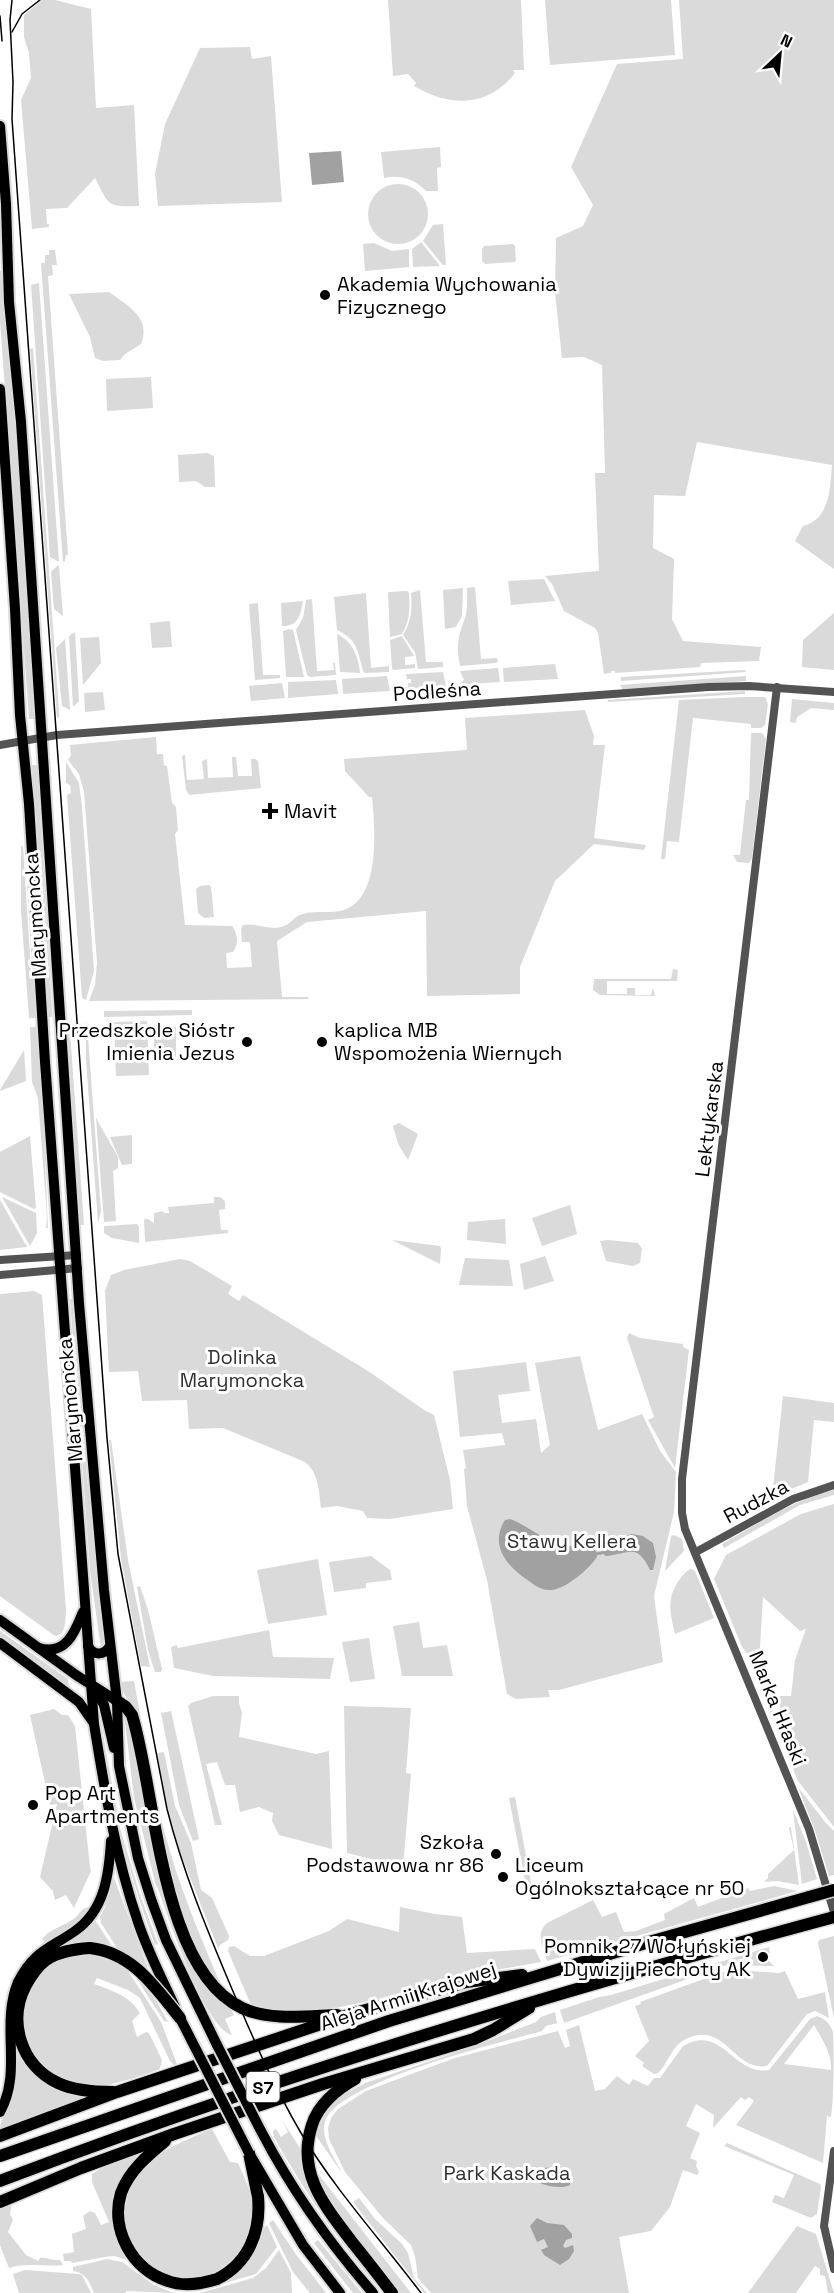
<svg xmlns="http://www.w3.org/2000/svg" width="834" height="2293" font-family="'Space Grotesk',sans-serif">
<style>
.green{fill:#dadada;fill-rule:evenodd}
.water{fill:#a1a1a1}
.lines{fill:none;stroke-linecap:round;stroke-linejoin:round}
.stream{stroke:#a1a1a1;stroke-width:3}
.major-casing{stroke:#dbdbdb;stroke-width:14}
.highway-casing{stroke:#dbdbdb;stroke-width:15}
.minor{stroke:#535353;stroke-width:8}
.major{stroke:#000;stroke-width:10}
.highway{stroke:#000;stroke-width:12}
.tram{stroke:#000;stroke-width:1.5}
.major-bridge-casing{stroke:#dbdbdb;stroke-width:14;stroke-linecap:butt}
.highway-bridge-casing{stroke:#dbdbdb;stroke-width:15;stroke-linecap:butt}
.major-bridge{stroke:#000;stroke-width:10}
.highway-bridge{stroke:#000;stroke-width:12}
.poi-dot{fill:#000;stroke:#fff;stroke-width:2}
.labels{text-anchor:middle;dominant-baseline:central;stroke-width:6;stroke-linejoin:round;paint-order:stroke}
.shield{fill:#fff;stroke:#4c4c4c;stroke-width:1.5}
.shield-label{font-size:18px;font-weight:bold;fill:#000}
.poi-label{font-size:20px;fill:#000;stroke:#fff;text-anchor:start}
.street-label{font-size:20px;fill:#000;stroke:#fff}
.park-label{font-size:20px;fill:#313131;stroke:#fff}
</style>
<rect width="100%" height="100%" fill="#fff"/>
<!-- green -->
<g class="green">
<path d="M42,0H55L91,9L96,108L134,105L139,206C106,207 109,205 95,178L67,208L46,209L47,224H49V227L32,229L21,100L31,78L29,53L24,37V15Z"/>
<path d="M388,0H521L524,70H513L515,73C488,108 449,107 414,86L416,83L408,74L393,76Z"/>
<path d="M545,0H671L675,55L550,65Z"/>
<path d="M679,0H834V569L795,541L803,526C830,519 830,489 832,465L697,442L685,496L654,495L653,548L674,559L672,619L683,641L761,647L759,661L701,663L700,667L615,673V671H611V673L604,674L598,633L595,628L564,611L552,584L545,576L599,571L595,473H605L602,365L584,357L562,358L555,293L556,238L583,226L593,205L571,167L617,64L683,59Z"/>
<path d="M250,47L252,59L271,56L282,202L158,206L155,174L165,124L200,48Z"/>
<path d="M440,147L441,167L437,168L438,191H426C415,179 400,174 384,178L381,152Z"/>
<circle cx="398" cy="214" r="30"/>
<path d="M443,224L446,265H443L423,241L433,225Z"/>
<path d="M421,242L440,266L413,267L412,249Z"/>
<path d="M374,243L392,251L409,249V267L365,271L363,244Z"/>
<path d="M513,244L515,246L516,260L515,262L485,264L482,261V249L484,246Z"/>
<path d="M49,250H55L57,265H52L53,275L48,276L68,555H66L65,561L63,562L41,263H45V255H49Z"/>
<path d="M0,271H2L8,351L16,417L37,719H29L0,321Z"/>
<path d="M39,283L59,562L50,557L31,285Z"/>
<path d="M109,292C127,305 152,318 141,344L125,354L120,360L103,361L95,358L90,337L69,294Z"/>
<path d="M33,348L59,711V717L57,718L30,349Z"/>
<path d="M151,377L153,408L107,411L106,379Z"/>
<path d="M207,453L214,456L215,487H205L196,481L179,482L178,455Z"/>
<path d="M57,566H59L63,616L54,609L51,572Z"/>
<path d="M544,579L555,601L511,605L508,581Z"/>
<path d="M475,587L481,659L497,658L498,661L496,663L460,666C456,646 458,636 465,618C468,609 467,598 467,588Z"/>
<path d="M463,588L462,616L456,627L445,629L443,590Z"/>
<path d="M420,590L426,662H443V667L418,669L415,652L403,635C412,620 412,609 411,593Z"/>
<path d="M407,591L409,593C410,609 410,620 402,634L390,637L388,593L389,592Z"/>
<path d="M366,593L371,668L389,666V672L364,673C357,653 360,641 337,630L334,597Z"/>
<path d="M312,599L317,671L334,670L333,663H335L336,675L310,677L307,675L296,630L303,618L306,600Z"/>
<path d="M303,601C301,614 298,627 282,626L281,603Z"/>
<path d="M258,603L263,675H280V678L255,680L249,604Z"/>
<path d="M834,613V670L802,667L803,640Z"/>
<path d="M170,621L172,647L152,648L150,623Z"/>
<path d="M289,629L293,630L304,677H286L283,631Z"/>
<path d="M75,632L79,701L73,707L69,636Z"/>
<path d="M337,634C353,642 358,656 360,673L340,672Z"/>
<path d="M402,636L414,656L405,657V665L415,664V668L394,670L392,669L390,640Z"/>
<path d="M99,637L101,663L83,685L80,638Z"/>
<path d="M65,639L70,710L62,706L56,648Z"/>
<path d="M555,664L558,679L504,682L503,668Z"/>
<path d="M498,668L500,682L458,685L464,680L460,671Z"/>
<path d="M745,670L746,672L621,681V677Z"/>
<path d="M443,672L446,686L404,689V687H408V683H411V679H407L406,674Z"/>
<path d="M387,676L390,691L343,694L342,679Z"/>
<path d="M746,676V681L623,690L620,685Z"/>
<path d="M336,680L338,694L288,698V682Z"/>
<path d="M282,683L285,698L251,701L249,686Z"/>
<path d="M745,691V694L608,702V700Z"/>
<path d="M103,692L105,710L85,712L84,693Z"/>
<path d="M744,697H765L768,704L765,725L761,728H751V724L693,718L679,842L667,841L665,859H661L679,700Z"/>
<path d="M792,699L834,703V710L811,708L797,717L796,723L790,722Z"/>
<path d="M585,710L594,736L593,745H605L594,838L646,845L644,850L594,844L555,881L520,967V994L427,996L426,911L307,922L277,941L282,997H308L309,999L89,1001L95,985L97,963L84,792L79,774L68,760L71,755L70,745L156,737L157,754H163L164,765L167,766L172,803L176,807L178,830L175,834L185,925L232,926C238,934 239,944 233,952L226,953L227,968L252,967L250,942H242L241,929L243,925C257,922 271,932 284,926C291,924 295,915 303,914C316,910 331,914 344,910C381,898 375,827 372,797H369L345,771L344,759L467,750L465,718Z"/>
<path d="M751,733H762L766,739L752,858L749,863L737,862L733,855H740L746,800H749Z"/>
<path d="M185,755L187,780L204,779L202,761L207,759L208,778L233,777L232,757H236L238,776H252L251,759H255L258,761L261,788L189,795L186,790L182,756Z"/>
<path d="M66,762L79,783L82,807L94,971L86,1000L82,998L67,795L71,793L70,785L66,783Z"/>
<path d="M32,765H37L53,1025V1017H49Z"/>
<path d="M21,846H23L31,971L35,976L38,1018H29L21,911Z"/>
<path d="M209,885L211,887L214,917L204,918L198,913L196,889L200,886Z"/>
<path d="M673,969L678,970L677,981H607V994H627V988H635V995H651L653,988L655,996L600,995L593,990L594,979H671Z"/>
<path d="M192,1010V1015L104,1017V1011Z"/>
<path d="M147,1021L149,1075L116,1076L114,1022Z"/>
<path d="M86,1023L87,1024L101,1212L98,1223L86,1060Z"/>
<path d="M30,1027H39L48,1228H46L47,1217L38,1098L32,1082Z"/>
<rect x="154" y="1027" width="22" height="31"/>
<path d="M67,1032H70L84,1225H80Z"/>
<path d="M24,1050L26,1081L0,1091V1090Z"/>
<path d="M96,1118L118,1157V1168L113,1171L116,1221L104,1222Z"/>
<path d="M399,1123L418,1134L408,1160L398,1144L393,1126Z"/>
<path d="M132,1135V1164L122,1165L110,1137Z"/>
<path d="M30,1136L36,1208L34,1209L0,1192V1152Z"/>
<path d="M2,1197L36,1213L37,1233L30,1246Z"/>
<path d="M214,1197H220L225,1201V1209L219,1210L221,1230H228V1233L145,1242L144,1219H148L154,1223V1213L163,1211L164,1213H169L168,1207L214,1203Z"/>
<path d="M0,1200L27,1247L0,1250Z"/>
<path d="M570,1205L577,1234L542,1246L532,1218Z"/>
<path d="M505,1219L506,1244L467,1240L468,1222Z"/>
<path d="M137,1224L139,1227V1243L112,1238L104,1233V1226Z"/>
<path d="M392,1240L440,1246L441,1249L440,1264Z"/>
<path d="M608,1240L638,1243L642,1249L640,1263L633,1266L606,1261L600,1241Z"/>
<path d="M545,1256L554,1281L524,1290L520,1264Z"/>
<path d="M465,1258L509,1260L513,1286L459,1285Z"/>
<path d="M180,1259L190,1261L232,1286L228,1294L239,1301L243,1295L368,1371L424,1410L434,1415L450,1480L453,1509L390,1519L367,1518L363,1511L337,1506L321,1508C319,1492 319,1473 305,1462L223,1428L189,1429L187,1400L142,1401L138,1371L109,1372L105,1291L111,1275L124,1270Z"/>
<path d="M34,1291L42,1295L66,1610C65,1620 67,1634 55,1636L0,1596V1294Z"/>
<path d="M70,1299H72L87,1479L94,1520L99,1596L104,1647L101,1649L90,1571Z"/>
<path d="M629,1333L640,1338L683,1344V1347L689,1350L675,1468L648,1420L654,1417L627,1338Z"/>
<path d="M580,1356L598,1430L642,1414L660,1451L676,1472L674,1512L654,1596L663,1662L559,1690H548L550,1697L516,1699L507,1694L487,1580L467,1506L464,1469L466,1468L463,1450L505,1445L502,1433L460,1437L453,1371L526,1362L530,1391L498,1395L502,1423L536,1419L541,1453L550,1445L535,1363Z"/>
<path d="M783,1396L834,1403V1422L814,1420L808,1482L772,1497Z"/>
<path d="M109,1440H111L128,1560L150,1667L141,1666L121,1559Z"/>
<path d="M834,1490V1495L800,1505L724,1548L722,1544C758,1524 794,1499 834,1490Z"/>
<path d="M834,1504V1827L798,1781L770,1711L781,1710L777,1696H791L795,1660L806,1629L800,1631L763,1597L759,1663H755L742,1647L714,1579L726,1555L801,1514Z"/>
<path d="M674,1535L682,1539L684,1551L665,1571L671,1536Z"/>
<path d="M371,1556L390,1570L392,1580L366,1583V1588L334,1592L329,1562Z"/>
<path d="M318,1559L327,1615L268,1624L257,1570Z"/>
<path d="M691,1569L695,1571L714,1618L675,1634C670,1612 666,1598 680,1579C684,1574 686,1571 691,1569Z"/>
<path d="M140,1586L148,1610L162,1669L161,1672H155L148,1650L137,1587Z"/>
<path d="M419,1622L423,1648L447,1645L453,1676H402L393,1626Z"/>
<path d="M269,1630L273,1657L334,1658L330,1679L213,1676L174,1668L171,1647L177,1645L178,1648Z"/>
<path d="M0,1631L68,1679L69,1687L0,1636Z"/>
<path d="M369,1638L375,1679L350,1682L342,1642Z"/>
<path d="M134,1681C143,1730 151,1781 164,1830C178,1885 201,1938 223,1990C218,1983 211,1976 206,1969C165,1901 155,1797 140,1719C135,1706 122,1697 120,1682Z"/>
<path d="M213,1696H239V1703L242,1713L239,1737L316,1754L329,1751L332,1849L279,1835L272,1821L273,1813L259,1807L240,1812L235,1785H225L217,1762L206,1764L222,1825H215L188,1706L191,1703Z"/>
<path d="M344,1706L411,1708L406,1773L411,1774L403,1867L347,1853Z"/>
<path d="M54,1709L62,1715H68L75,1726L90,1867L91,1871L74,1908L66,1895L55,1900L53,1891L40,1877L57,1804L50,1805L30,1715Z"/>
<path d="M171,1711L199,1839L193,1841L179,1805L161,1713Z"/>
<path d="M124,1713L127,1718L185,1950C192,1964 198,1976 207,1988C215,1998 229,2003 234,2015L225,2019L232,2035C205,2029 167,1914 157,1886H156L134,1798Z"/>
<path d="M100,1718L120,1828L139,1892L158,1944L155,1945C128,1870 108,1797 100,1718Z"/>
<path d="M164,1752L175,1806L191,1843L201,1890L212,1898L229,1936L228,1940L220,1945L218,1948L181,1855L167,1807L157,1753Z"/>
<path d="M798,1787L825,1822L834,1831V1875L829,1876L814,1828Z"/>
<path d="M515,1797L531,1883L526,1885L509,1798Z"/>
<path d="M789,1800L806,1842L817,1879L802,1884L793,1810Z"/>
<path d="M791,1827L799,1885L778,1881L764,1882L768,1878V1874L794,1850L789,1828Z"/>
<path d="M114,1878L149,1971L142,1981L157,2002L168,2022L164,2021L101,1923L100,1917L105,1907Z"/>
<path d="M774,1886L798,1891L547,1961C543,1947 535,1934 547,1923L593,1900L602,1917L616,1912L624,1932L636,1931L665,1920L664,1914L694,1898L698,1907L748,1888L750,1891Z"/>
<path d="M91,1906L95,1920L161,2022L177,2064L174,2065L170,2061L140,1998L128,1990L97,1978L94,1984C113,1991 130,1996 140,2013L132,2021L137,2037L146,2032L149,2033L162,2060L160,2069C129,2080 92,2095 60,2079C31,2065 16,2027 25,1996C31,1980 45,1968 59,1959L42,1939C50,1929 61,1927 72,1920C81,1914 78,1910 91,1906Z"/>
<path d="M400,1907L435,1914L462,1917L467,1953L535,1949L541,1962C514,1967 486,1971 459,1977C386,1994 328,2022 251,2005L228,1951L229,1947L234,1946L250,1956H264L329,1931L347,1919L399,1932Z"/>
<path d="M834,1936V2018L818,1943L819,1940Z"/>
<path d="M769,1947L770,1953L759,1952L758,1959L762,1962L769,1961L774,1966L727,1965L564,2023L560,2010L599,1997L611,1995Z"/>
<path d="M736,1970L779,1973L785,1971L798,1999L825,1992L829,2018L815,2011L807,2014L767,2066C734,2072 726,2022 688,2038C671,2045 669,2063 658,2073L654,2074L642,2066L644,2063L635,2056L649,2041L635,2006L641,2004L640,2002L726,1971Z"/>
<path d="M555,2012L557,2023L546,2026L542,2031C502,2042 335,2083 325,2122C320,2139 335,2158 342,2173L312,2130L325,2110L339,2097L365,2083L472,2047L536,2022L541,2017Z"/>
<path d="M817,2016C826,2019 830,2024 833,2032C834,2047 834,2100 831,2117L827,2116L823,2163L736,2125L754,2101L749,2097L745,2100L741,2097L713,2128L714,2115L696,2104L686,2126L700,2133L690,2158L697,2161L696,2166L699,2172L697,2175L683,2170L670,2207L651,2231L619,2237L629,2293H431L418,2278L415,2256L411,2245L383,2218L345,2172L329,2139L328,2128L331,2118L338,2109L366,2091L414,2073L455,2058L558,2031L565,2048L570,2046L566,2030L579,2025L595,2091L605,2089L617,2076L629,2085L633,2079L648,2086L654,2078H660L683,2046C722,2023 733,2076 769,2070L810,2019ZM814,2025C822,2039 832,2053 831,2070L784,2064Z"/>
<path d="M12,2034L22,2056L90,2097L0,2130C0,2117 10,2108 13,2095C18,2076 13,2054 12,2034Z"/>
<path d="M281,2119L300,2148L305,2176L387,2293H383C341,2245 305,2193 274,2137L273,2131L276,2129L281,2137L288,2132Z"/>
<path d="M212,2129L230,2162L238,2163C245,2179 254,2196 253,2215C249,2262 201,2293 157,2271C142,2263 132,2248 127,2232C106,2174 169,2146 212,2129Z"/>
<path d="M727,2143L820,2184L821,2187L817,2214L811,2218L772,2202L775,2195L784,2198L794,2175L724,2146Z"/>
<path d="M147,2148C124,2171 108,2199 115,2233C116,2241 123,2250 127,2258L124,2259L114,2256L104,2257L72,2263L71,2261H64L63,2254L74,2252L72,2234L86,2229L83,2216L90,2211L95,2213L101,2225L109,2222L92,2182V2174L117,2159Z"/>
<path d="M316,2171L411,2293H399L394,2287L323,2192Z"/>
<path d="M359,2198L375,2219L402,2244L408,2253L414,2278L427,2293H424L353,2202Z"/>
<path d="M12,2202L10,2214L13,2220L8,2232L26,2255L38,2261L40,2258C47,2257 53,2261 60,2260L63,2265C45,2267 26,2262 9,2268L0,2245V2207Z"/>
<path d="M273,2220L295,2253L326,2293H310L293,2272L269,2223Z"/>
<path d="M267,2225L277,2247L256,2274L211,2287C231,2277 247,2267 257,2246C261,2239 260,2230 267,2225Z"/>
<path d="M797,2226L816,2234L834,2293H828L825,2276L820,2275V2269L815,2266L796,2293H748Z"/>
<path d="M318,2240L362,2293H353L314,2243Z"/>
<path d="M279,2250L291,2273L292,2293H200L253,2278L266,2268Z"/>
<path d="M107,2259L122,2262L154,2285L174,2293L126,2291V2293H94C89,2281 86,2273 73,2271V2267Z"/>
<path d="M25,2270L79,2274L82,2275L91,2293H19L13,2274Z"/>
</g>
<!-- water -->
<g class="water">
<path d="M341,151L344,182L312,185L309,153Z"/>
<path d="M510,1519C521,1522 556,1547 565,1547C577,1546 586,1541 596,1551L597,1557C589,1569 567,1588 552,1590C542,1591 534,1585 526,1579C507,1566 489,1545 505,1520Z"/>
<path d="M632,1534L643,1536L653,1543L656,1557L653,1570H650C637,1543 631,1553 606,1556L602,1553C602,1538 620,1537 632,1534Z"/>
<path d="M552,2167L570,2182V2185C561,2190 541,2185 532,2179L531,2174L537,2169Z"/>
<path d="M537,2218L547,2223L564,2225L572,2234V2238L566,2240L563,2246L565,2248L573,2245L574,2251L569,2259L560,2265L544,2255L541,2250L548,2247L544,2239L537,2242L530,2226Z"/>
</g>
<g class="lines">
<!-- stream -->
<path class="stream" d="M596,1554L606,1552"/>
<defs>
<g id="major">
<path d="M0,126L6,204L9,302L21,422L79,1303L104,1590L117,1701L119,1766L138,1858L151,1899L166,1940L217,2045"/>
<path d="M0,389L15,609L20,715L29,804L45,1062L94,1724C105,1792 116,1858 138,1922C148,1952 162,1979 175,2007"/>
<path d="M0,1620L76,1675L117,1701"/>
<path d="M0,1643L79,1702L93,1722"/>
<path d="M88,1646C93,1656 104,1656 110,1646"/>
<path d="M39,1648C66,1656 75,1632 83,1612"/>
<path d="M95,1689L104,1705L114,1748"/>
<path d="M0,2112C23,2071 0,2026 18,1982C34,1951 49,1949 75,1931C105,1910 109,1874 111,1841"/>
<path d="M261,2131C292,2190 329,2243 373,2293"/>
<path d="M252,2158L303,2245L340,2293"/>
</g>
<g id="highway">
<path d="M117,1701L126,1707L132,1715C156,1792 160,1970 242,2008C270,2021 307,2016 337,2015"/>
<path d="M90,1948C75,1949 59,1951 46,1960C38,1966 31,1976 26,1985C7,2021 21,2066 58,2083C75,2091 95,2092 113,2092"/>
<path d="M355,2079C337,2089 318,2105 312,2125C296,2173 325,2206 352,2242C366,2259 379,2276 392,2293"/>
<path d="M0,2136L117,2092L348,2015L466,1982L522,1975"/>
<path d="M165,2141C148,2155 129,2171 121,2193C110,2229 132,2270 168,2281C184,2287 201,2284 217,2279"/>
<path d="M249,2153L258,2197"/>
<path d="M0,2156L389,2021L649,1942L809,1897"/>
<path d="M0,2181C273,2077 552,1993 834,1917"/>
<path d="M0,2202L81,2168L174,2134L323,2084L474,2039L493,2030L529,2008"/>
</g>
</defs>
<!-- major casing -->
<use href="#major" class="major-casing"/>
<!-- highway casing -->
<use href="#highway" class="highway-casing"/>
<!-- minor -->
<g class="minor">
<path d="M777,687L682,1479V1513L685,1529L809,1829L834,1912"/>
<path d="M0,745L57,735L708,687L749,686L834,692"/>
<path d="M0,1260L77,1255"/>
<path d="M0,1275L78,1268"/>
<path d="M696,1552L793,1499L834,1485"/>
<path d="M834,2151L824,2226L834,2269"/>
</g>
<!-- major -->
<use href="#major" class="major"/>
<!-- highway -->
<use href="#highway" class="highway"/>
<!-- tram -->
<g class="tram">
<path d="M12,0L10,20L13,82L12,119L107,1438L118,1554L167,1809C183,1872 207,1930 232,1989C253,2038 274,2087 301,2133C335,2190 381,2240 421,2293"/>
<path d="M0,16L2,41"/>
<path d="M12,32L22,14L40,0"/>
</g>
<defs>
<g id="major-bridge">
<path d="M180,2018L249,2153"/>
<path d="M217,2045L261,2131"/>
</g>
<g id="highway-bridge">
<path d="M809,1897L834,1890"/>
<path d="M90,1948C133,1953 155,1987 180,2018"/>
<path d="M217,2279C249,2263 261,2231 258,2197"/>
</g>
</defs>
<!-- major-bridge casing -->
<use href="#major-bridge" class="major-bridge-casing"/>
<!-- highway-bridge casing -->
<use href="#highway-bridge" class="highway-bridge-casing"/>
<!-- major-bridge -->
<use href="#major-bridge" class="major-bridge"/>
<!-- highway-bridge -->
<use href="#highway-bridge" class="highway-bridge"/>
</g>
<!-- markers -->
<g class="poi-dot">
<circle cx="325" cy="295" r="6"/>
<path d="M267 802h6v6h6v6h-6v6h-6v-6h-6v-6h6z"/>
<circle cx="247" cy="1042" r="6"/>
<circle cx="322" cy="1042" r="6"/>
<circle cx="33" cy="1805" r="6"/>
<circle cx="496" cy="1854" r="6"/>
<circle cx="503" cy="1877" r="6"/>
<circle cx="763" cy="1957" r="6"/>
</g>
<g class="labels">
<!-- shield labels -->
<rect class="shield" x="246.5" y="2072" width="33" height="30" rx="4.5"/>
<g class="shield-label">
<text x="263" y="2087">S7</text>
</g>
<!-- poi labels -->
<g class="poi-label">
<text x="337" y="284">Akademia Wychowania<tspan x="337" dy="23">Fizycznego</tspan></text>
<text x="284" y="811">Mavit</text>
<text x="235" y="1030" text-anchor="end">Przedszkole Sióstr<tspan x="235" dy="23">Imienia Jezus</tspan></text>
<text x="334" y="1030">kaplica MB<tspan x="334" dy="23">Wspomożenia Wiernych</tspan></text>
<text x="45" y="1793">Pop Art<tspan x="45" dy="23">Apartments</tspan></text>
<text x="484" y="1842" text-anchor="end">Szkoła<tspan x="484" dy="23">Podstawowa nr 86</tspan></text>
<text x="515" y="1865">Liceum<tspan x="515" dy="23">Ogólnokształcące nr 50</tspan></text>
<text x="751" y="1946" text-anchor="end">Pomnik 27 Wołyńskiej<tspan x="751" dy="23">Dywizji Piechoty AK</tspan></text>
</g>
<!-- street labels -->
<g class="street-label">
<text transform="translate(437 691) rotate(-4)">Podleśna</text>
<text transform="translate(35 915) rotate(-94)">Marymoncka</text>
<text transform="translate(709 1119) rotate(-83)">Lektykarska</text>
<text transform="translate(70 1400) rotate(-95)">Marymoncka</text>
<text transform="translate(756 1501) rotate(-28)">Rudzka</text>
<text transform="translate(778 1708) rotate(68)">Marka Hłaski</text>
<text transform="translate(408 1996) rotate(-18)">Aleja Armii Krajowej</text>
</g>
<!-- park labels -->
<g class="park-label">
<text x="242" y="1357">Dolinka<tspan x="242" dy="23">Marymoncka</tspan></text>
<text x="572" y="1541">Stawy Kellera</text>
<text x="507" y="2173">Park Kaskada</text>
</g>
</g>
<!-- north arrow -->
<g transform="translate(780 54) rotate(26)" stroke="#ffffff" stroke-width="4.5" paint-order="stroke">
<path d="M0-4.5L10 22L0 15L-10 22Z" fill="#000000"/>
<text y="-9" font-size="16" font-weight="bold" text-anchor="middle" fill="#000000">N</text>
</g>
</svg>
